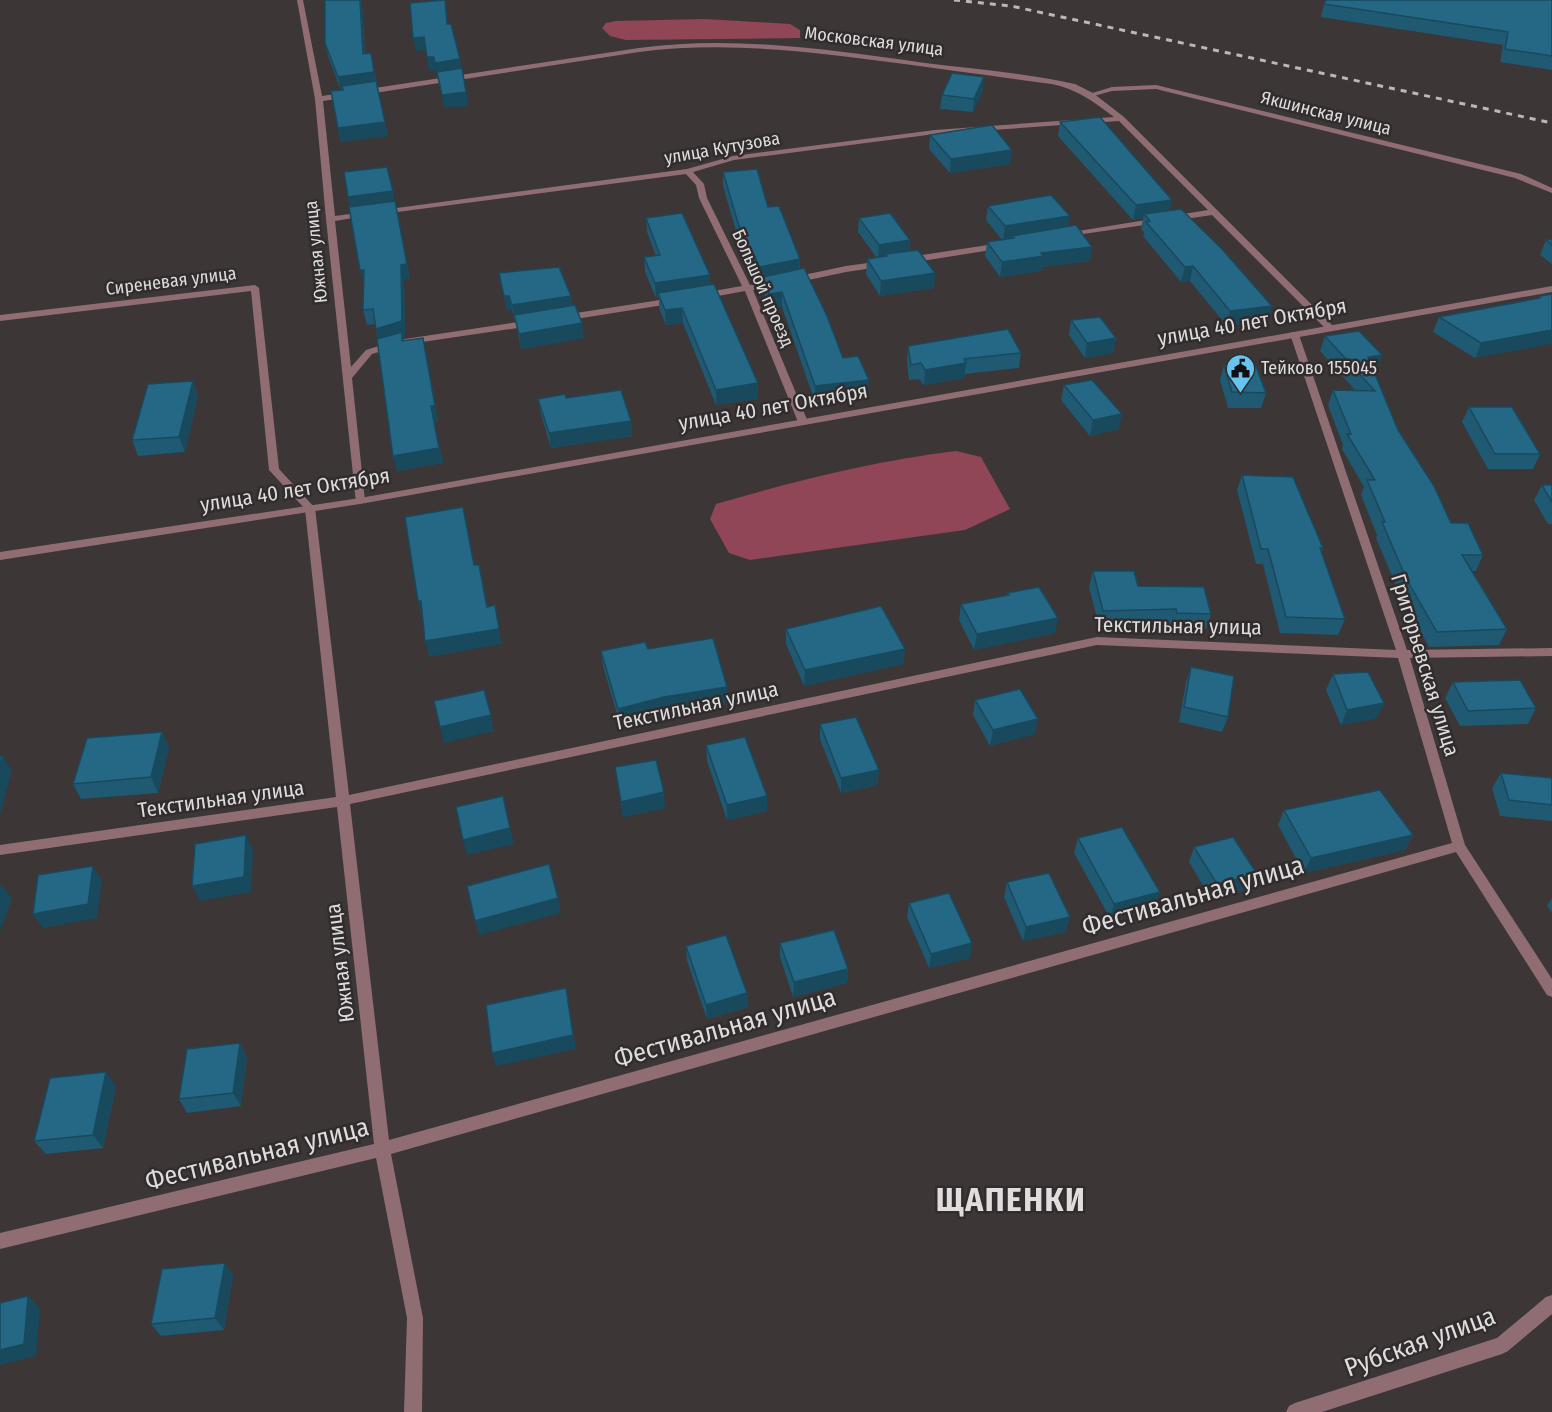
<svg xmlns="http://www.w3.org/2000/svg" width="1552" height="1412" font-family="'Fira Sans Condensed',sans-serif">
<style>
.water{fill:#904656}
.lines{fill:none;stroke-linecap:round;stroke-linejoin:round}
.service{fill:#906d73;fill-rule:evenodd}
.minor{fill:#906d73;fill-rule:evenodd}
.tertiary{fill:#906d73;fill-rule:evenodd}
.rail{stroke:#bcb8b9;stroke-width:3;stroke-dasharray:6 6;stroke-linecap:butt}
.wall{fill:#1f5972}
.shaded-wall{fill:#19495d}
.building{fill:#246885;stroke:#19495d;stroke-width:1.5}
.labels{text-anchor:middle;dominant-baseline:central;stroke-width:5;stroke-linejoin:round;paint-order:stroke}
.far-street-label{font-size:18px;fill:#dfdcdc;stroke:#312c2d}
.far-poi-label{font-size:18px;fill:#dfdcdc;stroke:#312c2d;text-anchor:start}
.street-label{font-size:21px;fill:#dfdcdc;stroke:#312c2d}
.near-street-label{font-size:26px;fill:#dfdcdc;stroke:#312c2d}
.near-district-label{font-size:33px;font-weight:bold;letter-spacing:1.5px;fill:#e3dcdd;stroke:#312c2d}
</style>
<rect width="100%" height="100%" fill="#3c3637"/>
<!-- water -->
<g class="water">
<path d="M705,19L790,24L800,30V38L626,40L610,36L602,28L606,23L616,21Z"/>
<path d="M956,451L981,457L1010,509L965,530L750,560L729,553L710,519L716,504C795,481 874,461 956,451Z"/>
</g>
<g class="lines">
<!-- service -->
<path class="service" d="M1156,85L1521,174L1552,188V193L1515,178L1156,89L1112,91L1090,97L1086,95L1112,87Z"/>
<!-- minor -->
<g class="minor">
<path d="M297,0H303L322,96L639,48C736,35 830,50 925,63C975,69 1026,73 1075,84L1093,93L1124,117L1335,328L1330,331L1327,330L1212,215L1063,237V233H1066L1208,210L1119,121L935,134L734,160L693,172L704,184L707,198L750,285L776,280L780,283L776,286L753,290L808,422L803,425L798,422L745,291L702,299L698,296L702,293L742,286L699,198L696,185L686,174L382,214L378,212L382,210L687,169L733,156L935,130L1114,117C1094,102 1077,89 1052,84C998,77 943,69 889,62C805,51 723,41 639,52L323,101L335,216L365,212L369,214L365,216L335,221L351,367L366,350L398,340L531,320L535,323L531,326L402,345L372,354L352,378L365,501L364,503H356L326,219L315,99Z"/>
<path d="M1001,243L1005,246L1004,248L909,263L905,260L909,257Z"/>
<path d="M883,261L886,262V266L846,272L794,283L790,280L794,277L846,266Z"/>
<path d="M255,285L259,288L279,469L315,508L349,795L1097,637L1396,650L1290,334L1292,332H1298L1407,650L1552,648V656L1410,658L1465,845L1552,979V997L1547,995L1456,852L391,1154L423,1318L422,1412H404L407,1318L376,1158L0,1249V1233L374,1144L337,807L0,855V845L336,797L305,509L269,470L251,291L0,321V315ZM1097,645L1398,658L1452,843L389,1140L350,804Z"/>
<path d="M673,298L676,299V303L563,321L559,318L563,315Z"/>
<path d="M1552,1295V1314L1508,1351L1502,1354L1322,1412H1286L1289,1406L1295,1403L1497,1338L1546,1297Z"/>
</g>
<!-- tertiary -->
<path class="tertiary" d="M1552,286V292L360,504L0,560V552L360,498Z"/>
<!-- rail -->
<path class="rail" d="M954,0L1011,6L1552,123"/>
</g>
<!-- wall -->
<g class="wall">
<path d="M1552,0V70L1500,62L1503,45L1321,17L1324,4Z"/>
<path d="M362,5L365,54L371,53L377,85L388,136L341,142L338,128L341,90L328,56L325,43Z"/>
<path d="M983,90L973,112L940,109L942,95Z"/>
<path d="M1060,122L1169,210L1272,306L1268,320L1227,326L1190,281L1181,282L1143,236L1144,232L1141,229L1143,218L1133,220L1058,136Z"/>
<path d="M930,135L1010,164L950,173L929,149Z"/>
<path d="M723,172L768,207L800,259V269L843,358L868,395L815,402L782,307L769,308L763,291V281L759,282L756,274H753L738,238L723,186Z"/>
<path d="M348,197L398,215L410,279H404L405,336L403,337L404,341L426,353L438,421L434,422L443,463L397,471L378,339L375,324L367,325L363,310L364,284Z"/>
<path d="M988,206L1068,227L1090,261L1042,267L1041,271L1000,277L985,256L987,242L1002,240L986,220Z"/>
<path d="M646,218L710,275V285L758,383V399L716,405L683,323L666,325L659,308V298H656L645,272L644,257L656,256L647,232Z"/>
<path d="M859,218L910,240V251L935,273L934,288L880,296L866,274L867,259L877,258L858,232Z"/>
<path d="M1552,239V264L1540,255L1546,240Z"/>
<path d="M499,273L571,296L572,306L584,338L521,349L515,319L514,320L512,310L507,311Z"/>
<path d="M1552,294L1475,358L1433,332L1439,317L1538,298L1540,296Z"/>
<path d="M1071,320L1116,338L1113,353L1085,358L1069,335Z"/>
<path d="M1325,336L1382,355L1376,370H1373L1398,430L1451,523L1483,555L1476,571H1471L1507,629L1499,645L1429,647L1400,595L1376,538L1377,535L1361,495L1364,487L1342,449L1343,445L1328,405L1333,390H1355L1320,351Z"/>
<path d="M908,346L1021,353L1019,368L965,374L964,378L924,385L919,379L909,380L907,361Z"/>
<path d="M1224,365L1266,393L1261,408H1228L1220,380Z"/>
<path d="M193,381L198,396L185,452L138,456L132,440Z"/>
<path d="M1064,385L1119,429L1090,436L1061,400Z"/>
<path d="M566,398L631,421L632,436L551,448L541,414L538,399Z"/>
<path d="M1469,407L1540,454L1533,469H1488L1462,422Z"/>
<path d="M1242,475L1323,548L1321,553L1345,619L1338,635L1280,633L1263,564H1256L1237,490Z"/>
<path d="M1542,485H1552V524H1548L1534,500Z"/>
<path d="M1093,571L1138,586L1211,614L1206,629L1173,628L1172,625L1099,626L1089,587Z"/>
<path d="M1007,593L1055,633L974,650L959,620L961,604L1007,596Z"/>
<path d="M786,629L905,649L903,664L804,686L786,644Z"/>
<path d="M648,649L728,702L665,712L620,724L603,666L601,651Z"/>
<path d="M1191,667L1228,717L1222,732L1179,722L1186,682Z"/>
<path d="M1333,674L1384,703L1377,718L1341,725L1326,690Z"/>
<path d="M1453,682L1536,708L1528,724L1460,726L1445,698Z"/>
<path d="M975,700L1035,734L990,746L973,715Z"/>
<path d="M820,724L879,770L877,785L841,793L820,739Z"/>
<path d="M162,732L169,748L158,793L81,799L73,784Z"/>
<path d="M706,745L767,796V811L727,820L707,761Z"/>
<path d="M615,767L665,808L623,817Z"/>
<path d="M1501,773L1552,778V821L1500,816L1492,788Z"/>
<path d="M1284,810L1413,835L1405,850L1304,873L1278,825Z"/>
<path d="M1078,838L1160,892L1155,906L1110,918L1074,853Z"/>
<path d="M1194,847L1251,889L1211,899L1189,862Z"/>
<path d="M1007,882L1066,932L1023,941L1004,897Z"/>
<path d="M1552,898V912L1547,906Z"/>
<path d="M909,903L970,958L929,968L907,917Z"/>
<path d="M780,943L848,969L847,983L793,997L780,957Z"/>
<path d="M686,946L747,993L748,1007L707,1019L687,961Z"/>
<path d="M240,1043L247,1057L241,1106L187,1113L179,1099Z"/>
<path d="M116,1086L103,1148L46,1154L34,1141Z"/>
<path d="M233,1275L224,1330L161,1336L151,1324Z"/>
</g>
<!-- shaded-wall -->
<g class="shaded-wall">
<path d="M360,0H361L362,5L365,67L363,54Z"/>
<path d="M424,37L426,50L416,51L413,38Z"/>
<path d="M371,53L377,85L341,91L338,77Z"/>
<path d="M427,57H434L436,70L429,71Z"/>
<path d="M460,59L462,73L437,76L435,63Z"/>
<path d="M984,77L983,90L973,112L974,99Z"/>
<path d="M466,92L469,106L444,108L442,95Z"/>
<path d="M385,122L388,136L341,142L338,128Z"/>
<path d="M1012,150L1010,164L950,173L951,159Z"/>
<path d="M393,191L396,206L351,212L348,197Z"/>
<path d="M1172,200L1169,214H1144L1143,218L1133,220L1136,205Z"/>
<path d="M395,201L410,279H404L405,336L403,337L405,347L402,341L379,343L376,329Z"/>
<path d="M1070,216L1067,230L1012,236V239L1003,241L1005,226Z"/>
<path d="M910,240L909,255L887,256L885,254V258L878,259L879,245Z"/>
<path d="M1092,247L1090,261L1042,267L1041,271L1000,277L1002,262L1041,253Z"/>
<path d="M800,259L799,273L763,277V281L759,282V267Z"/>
<path d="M1193,266L1190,281L1181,282L1185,267Z"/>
<path d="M360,270H364V285Z"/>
<path d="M935,273L934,288L880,296L881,281Z"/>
<path d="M710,275V290L658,293L659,298H656L655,283Z"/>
<path d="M782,292V307L769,308V294Z"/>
<path d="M504,296H509L512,310L507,311Z"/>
<path d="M571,296L573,311L514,315L515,319L514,320L512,305Z"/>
<path d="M1272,306L1268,320L1227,326L1230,311Z"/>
<path d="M682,308L683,323L666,325L665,310Z"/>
<path d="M582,323L584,338L521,349L519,334Z"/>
<path d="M1552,330V344L1475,358L1481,343Z"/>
<path d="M1116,338L1113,353L1085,358L1087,343Z"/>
<path d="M426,353L438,421L434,422L443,463L397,471L393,456Z"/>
<path d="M1382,355L1376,370L1363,372L1368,357Z"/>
<path d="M966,363L964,378L924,385L925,370Z"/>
<path d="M869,380L868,395L815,402V386Z"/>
<path d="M193,381L198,396L185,452L179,437Z"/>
<path d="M758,383V399L716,405V390Z"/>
<path d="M1122,414L1119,429L1090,436L1093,420Z"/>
<path d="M631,421L632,436L551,448L549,433Z"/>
<path d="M418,601H421L424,616L422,617Z"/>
<path d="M495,605L502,644L429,657L425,641Z"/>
<path d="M1058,618L1055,633L974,650L977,634Z"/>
<path d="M905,649L903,664L804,686L805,670Z"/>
<path d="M727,687L728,702L665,712L620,724L618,709L664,697Z"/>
<path d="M1384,703L1377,718L1341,725L1347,710Z"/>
<path d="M491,715L494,731L444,743L440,727Z"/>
<path d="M1038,719L1035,734L990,746L993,730Z"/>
<path d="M162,732L169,748L158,793L151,777Z"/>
<path d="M3,756L12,771L0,814V766Z"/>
<path d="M879,770L877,785L841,793V778Z"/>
<path d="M664,792L665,808L623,817L621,802Z"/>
<path d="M767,796V811L727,820V805Z"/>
<path d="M510,828L514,844L467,855L463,840Z"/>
<path d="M246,835L253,851L251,892L200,901L192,886Z"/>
<path d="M1413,835L1405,850L1304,873L1311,858Z"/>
<path d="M93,866L102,881L97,918L43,928L33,914Z"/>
<path d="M1257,874L1251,889L1211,899L1217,884Z"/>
<path d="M1,884L12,899L0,931V888Z"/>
<path d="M1160,892L1155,906L1110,918L1114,904Z"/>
<path d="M558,898L561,913L479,935L475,921Z"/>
<path d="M1070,917L1066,932L1023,941L1026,927Z"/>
<path d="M972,943L970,958L929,968L931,954Z"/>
<path d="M848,969L847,983L793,997L794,982Z"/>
<path d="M566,988L576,1049L496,1066L492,1053Z"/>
<path d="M747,993L748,1007L707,1019L706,1005Z"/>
<path d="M240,1043L247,1057L241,1106L233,1093Z"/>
<path d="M106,1072L116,1086L103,1148L93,1135Z"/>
<path d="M225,1263L233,1275L224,1330L215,1318Z"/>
<path d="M28,1296L40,1308L36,1356L0,1365V1350Z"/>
</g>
<!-- building -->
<g class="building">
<path d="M325,0H360L363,54L371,53L374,72L338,77L325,43Z"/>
<path d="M445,0L447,24H451L460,59L435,63L434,57H427L424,37L413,38L410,3Z"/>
<path d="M1326,0H1552V56L1505,49L1508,32L1324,4Z"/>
<path d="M462,68L466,92L442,95L437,72Z"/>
<path d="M952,73L984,77L974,99L942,95Z"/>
<path d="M376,81L385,122L338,128L331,91L343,90L342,86Z"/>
<path d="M1100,117L1172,200L1136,205L1060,122Z"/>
<path d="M992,125L1012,150L951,159L930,135Z"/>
<path d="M387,167L393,191L348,197L344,172Z"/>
<path d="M757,169L768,207L779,206L800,259L759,267L756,259L753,260L738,223L723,172Z"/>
<path d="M1051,195L1070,216L1005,226L988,206Z"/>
<path d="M395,201L407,264L401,265L402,321L376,329L373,309L363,310L364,270H360L349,207Z"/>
<path d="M1181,209L1221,248L1272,306L1230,311L1193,266L1185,267L1146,222L1150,221L1144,214Z"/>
<path d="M682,213L710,275L655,283L644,257L660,255L646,218Z"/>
<path d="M890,213L910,240L879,245L859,218Z"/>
<path d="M1076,225L1092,247L1041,253L1044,256L1002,262L987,242L1014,238L1012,236Z"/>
<path d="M1552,239V245L1546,240Z"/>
<path d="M918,250L935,273L881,281L867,259L887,256L885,254Z"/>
<path d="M559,267L571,296L512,305L509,296H504L499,273Z"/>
<path d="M804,268L827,316L843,358L858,356L869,380L815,386L782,292L769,294L763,277Z"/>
<path d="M714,284L758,383L716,390L682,308L665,310L658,293Z"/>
<path d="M1552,294V330L1481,343L1439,317L1540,298V296Z"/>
<path d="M575,305L582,323L519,334L514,315Z"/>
<path d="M1100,317L1116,338L1087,343L1071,320Z"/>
<path d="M1008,329L1021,353L964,359L966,363L925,370L921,363L911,365L908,346Z"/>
<path d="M1359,331L1382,355L1368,357L1398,430L1434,486L1451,523H1468L1483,555H1462L1507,629L1437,632L1407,580L1382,522H1385L1367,480H1375L1347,434H1351L1333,390L1375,391L1325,336Z"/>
<path d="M402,332V341L423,338L435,406H431L439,448L393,456L377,339Z"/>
<path d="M1224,365L1256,366L1266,393L1232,392Z"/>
<path d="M1092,380L1122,414L1093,420L1064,385Z"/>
<path d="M193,381L179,437L132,440L148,384Z"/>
<path d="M621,390L631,421L549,433L538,399L565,394L566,398Z"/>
<path d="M1469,407H1512L1540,454H1495Z"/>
<path d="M1242,475L1293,477L1323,548H1320L1345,619L1286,617L1268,549H1261Z"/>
<path d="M1542,485H1552V502Z"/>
<path d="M463,507L474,565H479L487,607L495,605L499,629L425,641L421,601H418L405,517Z"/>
<path d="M1093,571H1134L1138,586L1204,587L1211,614L1177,613L1176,609L1103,611Z"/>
<path d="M1039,587L1058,618L977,634L961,604L1009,595L1007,593Z"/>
<path d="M881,606L905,649L805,670L786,629Z"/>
<path d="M713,638L727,687L664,697L618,709L601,651L645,642L648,649Z"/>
<path d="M1191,667L1234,676L1228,717L1184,707Z"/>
<path d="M1368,672L1384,703L1347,710L1333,674Z"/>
<path d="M1520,680L1536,708L1468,711L1453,682Z"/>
<path d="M1020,689L1038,719L993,730L975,700Z"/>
<path d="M484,690L491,715L440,727L434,701Z"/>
<path d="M856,717L879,770L841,778L820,724Z"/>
<path d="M162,732L151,777L73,784L87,738Z"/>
<path d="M745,737L767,796L727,805L706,745Z"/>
<path d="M0,756H3L0,766Z"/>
<path d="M656,760L664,792L621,802L615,767Z"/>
<path d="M1501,773L1552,778V805L1509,800Z"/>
<path d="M1380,790L1413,835L1311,858L1284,810Z"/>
<path d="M503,796L510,828L463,840L456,807Z"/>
<path d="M1122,827L1160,892L1114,904L1078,838Z"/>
<path d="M246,835L244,877L192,886L195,844Z"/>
<path d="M1233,837L1257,874L1217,884L1194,847Z"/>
<path d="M549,864L558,898L475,921L467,886Z"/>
<path d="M93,866L88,904L33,914L38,875Z"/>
<path d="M1049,873L1070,917L1026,927L1007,882Z"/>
<path d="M949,893L972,943L931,954L909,903Z"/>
<path d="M834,930L848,969L794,982L780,943Z"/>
<path d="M726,935L747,993L706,1005L686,946Z"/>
<path d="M566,988L573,1035L492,1053L486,1005Z"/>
<path d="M240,1043L233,1093L179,1099L187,1049Z"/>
<path d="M106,1072L93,1135L34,1141L50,1078Z"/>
<path d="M225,1263L215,1318L151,1324L162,1269Z"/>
<path d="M28,1296L24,1344L0,1350V1303Z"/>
</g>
<!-- icons -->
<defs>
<symbol id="civic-pin" viewBox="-11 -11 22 30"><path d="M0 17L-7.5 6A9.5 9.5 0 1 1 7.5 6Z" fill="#66c4ef" stroke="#312c2d"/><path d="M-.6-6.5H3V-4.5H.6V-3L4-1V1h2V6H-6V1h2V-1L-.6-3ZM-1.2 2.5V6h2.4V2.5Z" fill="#111"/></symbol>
</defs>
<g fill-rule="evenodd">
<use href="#civic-pin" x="1224" y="352" width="33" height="45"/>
</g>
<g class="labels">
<!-- far-street labels -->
<g class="far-street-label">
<text transform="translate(874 41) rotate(7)">Московская улица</text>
<text transform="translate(1326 113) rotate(14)">Якшинская улица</text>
<text transform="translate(722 148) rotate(-10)">улица Кутузова</text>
<text transform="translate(316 252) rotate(-96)">Южная улица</text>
<text transform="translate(171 281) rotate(-7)">Сиреневая улица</text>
<text transform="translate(763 288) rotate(66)">Большой проезд</text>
</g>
<!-- far-poi labels -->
<g class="far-poi-label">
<text x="1261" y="368">Тейково 155045</text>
</g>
<!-- street labels -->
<g class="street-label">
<text transform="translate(1252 322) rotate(-10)">улица 40 лет Октября</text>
<text transform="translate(773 407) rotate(-10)">улица 40 лет Октября</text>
<text transform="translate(295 490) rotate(-9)">улица 40 лет Октября</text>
<text transform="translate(1178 626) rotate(1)">Текстильная улица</text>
<text transform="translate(1425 665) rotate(73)">Григорьевская улица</text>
<text transform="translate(696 706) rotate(-12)">Текстильная улица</text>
<text transform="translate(221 799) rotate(-8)">Текстильная улица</text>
<text transform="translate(340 963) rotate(-97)">Южная улица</text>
</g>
<!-- near-street labels -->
<g class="near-street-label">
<text transform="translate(1193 896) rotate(-16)">Фестивальная улица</text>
<text transform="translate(725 1028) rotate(-16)">Фестивальная улица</text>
<text transform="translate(257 1154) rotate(-14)">Фестивальная улица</text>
<text transform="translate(1420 1342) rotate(-20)">Рубская улица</text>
</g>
<!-- near-district labels -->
<g class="near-district-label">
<text x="1011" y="1200">ЩАПЕНКИ</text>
</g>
</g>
</svg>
